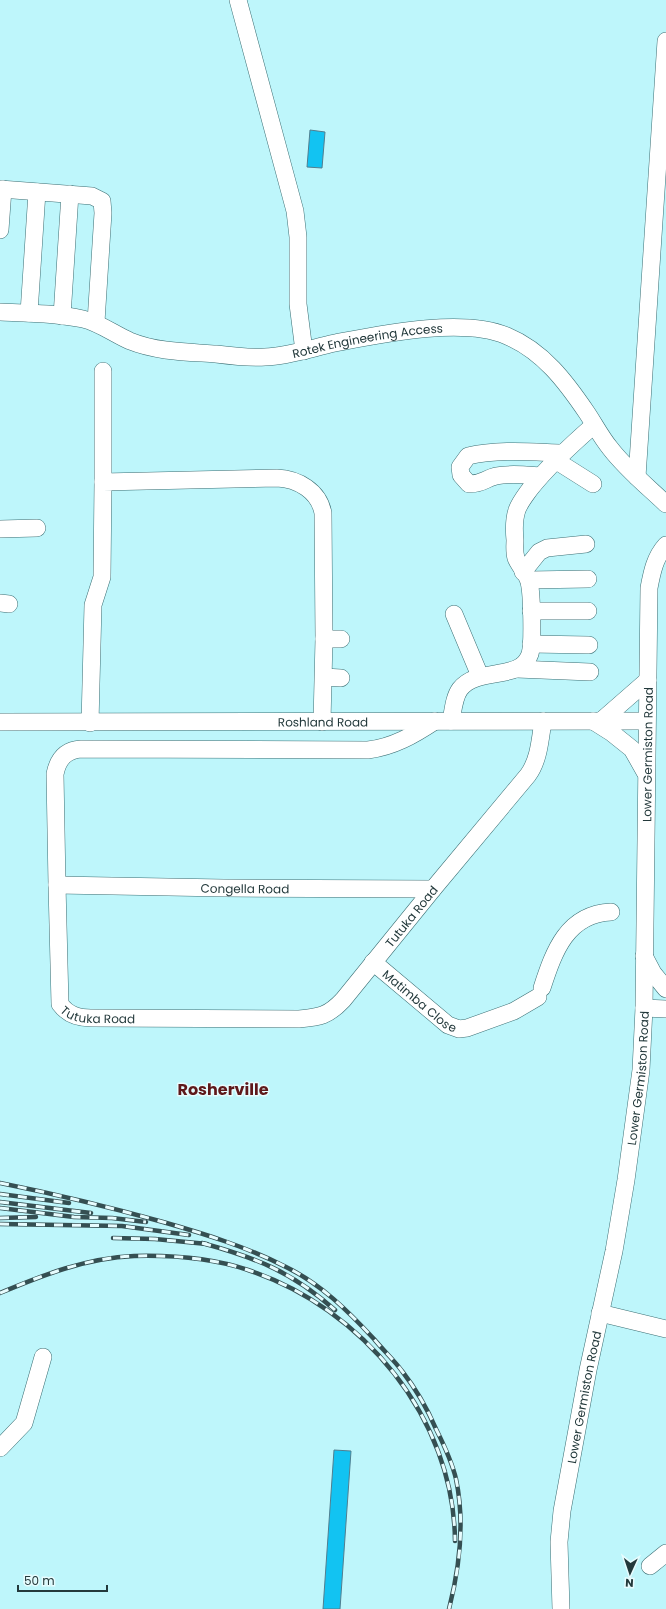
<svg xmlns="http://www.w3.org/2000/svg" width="666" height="1609" font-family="Poppins,sans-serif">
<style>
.building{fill:#12c3f2;stroke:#517e8f}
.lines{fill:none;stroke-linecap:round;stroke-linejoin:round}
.minor-casing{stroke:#3c6f74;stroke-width:18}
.minor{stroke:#fff;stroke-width:17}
.rail-casing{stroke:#354f52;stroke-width:4.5}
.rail{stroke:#e7fcfe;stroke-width:3;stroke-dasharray:9;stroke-linecap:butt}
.labels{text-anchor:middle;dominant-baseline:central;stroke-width:3;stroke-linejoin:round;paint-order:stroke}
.street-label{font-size:12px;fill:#23393b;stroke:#e7fcfe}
.district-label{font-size:16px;font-weight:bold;fill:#5e191b;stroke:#e7fcfe}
</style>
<rect width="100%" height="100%" fill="#bef6fb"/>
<!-- building -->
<g class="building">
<path d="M310,130L325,132L322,168L307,167Z"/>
<path d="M334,1450L351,1451L340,1609H323Z"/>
</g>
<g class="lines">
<defs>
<g id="minor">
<path d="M238,0L295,211L298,237V304L304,351"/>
<path d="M0,189L92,196L102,201L103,213L96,322"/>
<path d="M0,230L3,189"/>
<path id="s1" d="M0,312C27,313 56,313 83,319C100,323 114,334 130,341C157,352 188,352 216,354C232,356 249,358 265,357C289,356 312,348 335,343C382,334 463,317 507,336C543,351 566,382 587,413C595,425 601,437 610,448C626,469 647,486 666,504"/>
<path d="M29,313L37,192"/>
<path d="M62,316L70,194"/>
<path d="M103,371V482"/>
<path d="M555,460L593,484"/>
<path d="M540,476C526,475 510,473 496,476C484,479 483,484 469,484L461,475L460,467L468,456C499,449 531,452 562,453"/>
<path d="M637,477L666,41"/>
<path d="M0,529L37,528"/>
<path d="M523,572L539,552L547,548L586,544"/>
<path d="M529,580L588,579"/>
<path d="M0,603L9,604"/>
<path d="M531,611H588"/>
<path d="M454,614L480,676"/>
<path d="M324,639H341"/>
<path d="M531,644L589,645"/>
<path d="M517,669L590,672"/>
<path d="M324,677L341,678"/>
<path id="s2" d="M435,721C414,735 393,747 368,750L81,749C66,750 58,759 55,774L57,885L60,1004C68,1015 78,1018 91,1018L299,1019C320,1017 328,1016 343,1000L433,889L528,775C539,760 540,740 543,721"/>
<path d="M451,721C453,711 454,697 460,689C478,666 521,682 530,654C533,644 532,593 529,582C527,573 519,566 516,558C514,552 515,545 515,540C514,530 514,519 517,510C520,502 525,496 530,489C549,465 571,445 594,425"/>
<path d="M593,721L612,733L632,749L645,772"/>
<path d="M601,721L648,680"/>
<path id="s3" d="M0,722L646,721"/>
<path d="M90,723L93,605L102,577L103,482L277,478C298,479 319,491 323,513L324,639L322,722"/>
<path id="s4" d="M57,885L224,888L433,889"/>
<path d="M644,956L653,973L666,989"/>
<path id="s5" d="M373,962L448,1025L459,1029L467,1028L514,1011L538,997"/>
<path d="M542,988C554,951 567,914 611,912"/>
<path d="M644,1008L666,1009"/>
<path d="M600,1313L666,1329"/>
<path d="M0,1448L24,1423L43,1357"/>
<path d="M650,1566L666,1553"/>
<path id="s6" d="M561,1609L559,1542L562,1511L588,1370L614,1251L626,1180L641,1070L644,1008L649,588C652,572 655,557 666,545"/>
</g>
</defs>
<!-- minor casing -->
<use href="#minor" class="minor-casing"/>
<!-- minor -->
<use href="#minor" class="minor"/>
<defs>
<g id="rail">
<path d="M0,1183C55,1194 109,1207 163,1222C205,1234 247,1247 286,1267C321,1284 348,1311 374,1339C383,1350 394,1360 402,1371C416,1389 427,1408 436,1429C444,1445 452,1462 456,1479C465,1522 460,1566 449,1609"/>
<path d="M0,1194L69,1203"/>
<path d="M0,1202L91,1213"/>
<path d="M0,1208L74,1217L112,1218L146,1222"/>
<path d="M0,1218L36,1217"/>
<path d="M0,1224L122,1226L189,1235"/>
<path d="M113,1238L155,1239L207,1244"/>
<path d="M202,1243C257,1258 292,1272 335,1310"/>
<path d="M0,1293C43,1275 86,1258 134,1256C172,1255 212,1258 248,1270C363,1308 454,1418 455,1541"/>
</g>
</defs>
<!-- rail casing -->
<use href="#rail" class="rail-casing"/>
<!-- rail -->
<use href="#rail" class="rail"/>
</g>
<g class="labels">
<!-- street labels -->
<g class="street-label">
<text stroke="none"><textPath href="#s1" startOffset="376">Rotek Engineering Access</textPath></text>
<text stroke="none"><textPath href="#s3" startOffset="323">Roshland Road</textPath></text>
<text stroke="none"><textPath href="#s6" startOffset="862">Lower Germiston Road</textPath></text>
<text stroke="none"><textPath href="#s4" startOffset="188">Congella Road</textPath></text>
<text stroke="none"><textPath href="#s2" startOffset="1031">Tutuka Road</textPath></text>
<text stroke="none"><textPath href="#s5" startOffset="61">Matimba Close</textPath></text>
<text stroke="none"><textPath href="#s2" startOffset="672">Tutuka Road</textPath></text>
<text stroke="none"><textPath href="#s6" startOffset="538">Lower Germiston Road</textPath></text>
<text stroke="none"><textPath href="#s6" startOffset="214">Lower Germiston Road</textPath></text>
</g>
<!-- district labels -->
<g class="district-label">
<text x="223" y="1089">Rosherville</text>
</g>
</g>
<!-- north arrow -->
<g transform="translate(630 1573) rotate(183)" stroke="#e7fcfe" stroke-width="3" paint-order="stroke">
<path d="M0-3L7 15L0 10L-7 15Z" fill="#23393b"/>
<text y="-6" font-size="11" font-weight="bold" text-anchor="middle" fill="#23393b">N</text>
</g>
<!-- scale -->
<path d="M18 1585v6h89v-6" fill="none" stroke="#23393b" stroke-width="2"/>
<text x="24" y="1585" font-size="12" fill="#23393b" stroke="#e7fcfe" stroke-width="3" paint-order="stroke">50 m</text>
</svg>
